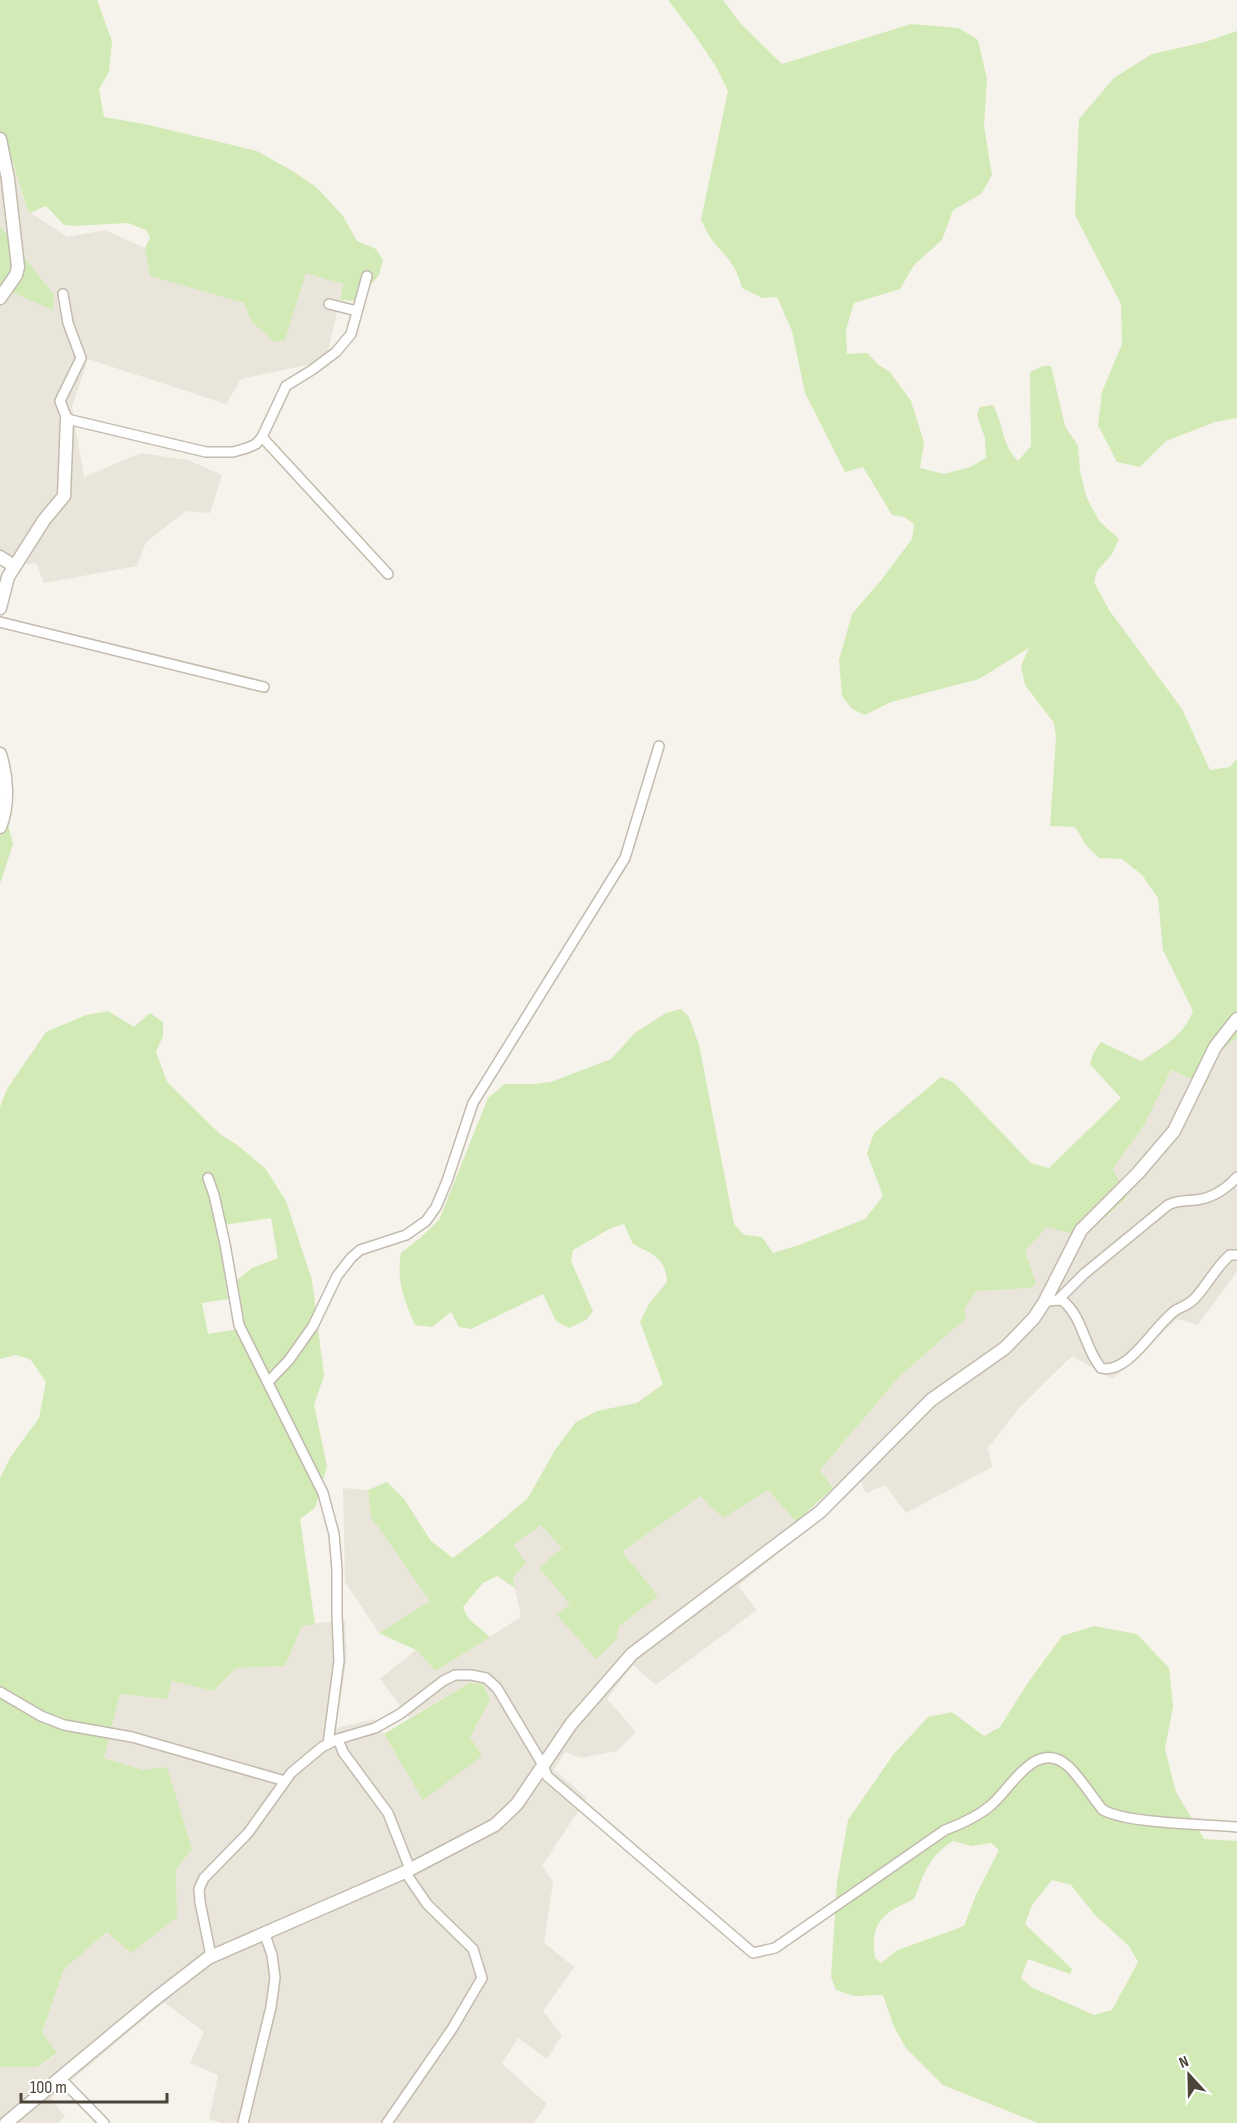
<svg xmlns="http://www.w3.org/2000/svg" width="1237" height="2123" font-family="'Sofia Sans Condensed',sans-serif">
<style>
.residential{fill:#eae5da}
.green{fill:#d2eab5;fill-rule:evenodd}
.lines{fill:none;stroke-linecap:round;stroke-linejoin:round}
.minor-casing{stroke:#c2bbae;stroke-width:12}
.tertiary-casing{stroke:#c2bbae;stroke-width:15}
.minor{stroke:#fff;stroke-width:9}
.tertiary{stroke:#fff;stroke-width:12}
</style>
<rect width="100%" height="100%" fill="#f6f3ec"/>
<!-- residential -->
<g class="residential">
<path d="M0,144L11,156L28,211L67,237L105,230L145,248L150,276L244,303L251,321L285,339L306,272L343,284L326,361L241,379L226,404L88,359L72,407L84,477L141,453L188,460L222,475L210,513L186,511L146,542L137,566L44,583L36,563L0,566V287L52,309L54,295L0,226Z"/>
<path d="M1237,1038V1271L1198,1325L1177,1319L1113,1379L1072,1356L1019,1408L988,1448L992,1467L906,1513L885,1485L866,1493L861,1482L843,1500L820,1470L899,1377L966,1318L964,1309L977,1291L1031,1288L1025,1251L1047,1227L1113,1169L1144,1125L1171,1070L1206,1085L1220,1051Z"/>
<path d="M343,1488L368,1490L372,1517L430,1601L379,1633L345,1582Z"/>
<path d="M768,1490L804,1532L738,1586L757,1610L656,1685L633,1665L607,1699L636,1732L617,1751L581,1758L565,1752L554,1770L587,1798L542,1866L553,1882L544,1943L574,1967L543,2011L562,2035L547,2059L518,2038L502,2064L547,2104L534,2123H222L209,2119L218,2075L190,2063L204,2032L164,2002L51,2098L65,2117L58,2123H0V2067H37L57,2054L42,2032L64,1969L107,1932L177,1917L176,1870L192,1849L167,1768L143,1770L104,1758L120,1694L167,1699L172,1681L213,1691L236,1668L285,1666L302,1625L345,1620L347,1657L336,1728L375,1719L423,1799L470,1737L490,1700L483,1684L469,1683L409,1718L380,1679L416,1650L436,1671L521,1617L513,1578V1545L541,1524L562,1548L570,1605L557,1615L616,1640L619,1626L657,1596L621,1553L700,1496L723,1518Z"/>
</g>
<!-- green -->
<g class="green">
<path d="M0,0H97L112,41L109,72L99,89L104,117L149,125L257,151L294,172L316,187L343,216L357,241L376,249L383,260L379,275L356,301L340,300L343,284L306,273L285,340L275,342L251,321L244,303L150,276L145,248L150,238L146,230L128,223L74,226L64,225L46,206L30,213L28,211L11,156L0,144Z"/>
<path d="M668,0H723L741,24L782,64L911,24L959,28L978,40L987,79L984,126L992,175L981,194L953,210L942,240L914,265L900,289L854,303L846,330L847,354L867,353L879,365L890,372L911,401L924,442L920,468L944,474L970,467L986,458L985,438L977,415L980,407L993,405C1004,425 1001,444 1018,461L1031,446L1030,372L1043,366H1051L1065,426L1078,446L1080,471L1086,496L1099,521L1119,539L1112,554L1097,571L1094,582L1109,610L1182,709L1210,770L1230,767L1237,759V1038L1220,1051L1206,1085L1171,1070L1144,1125L1113,1169L1127,1197L1084,1237L1047,1227L1025,1251L1036,1284L1031,1288L977,1291L964,1309L966,1318L899,1377L820,1470L833,1488L796,1522L768,1490L723,1518L700,1496L622,1552L658,1596L619,1626L616,1640L596,1659L557,1615L570,1604L539,1568L562,1548L541,1525L513,1545L526,1563L513,1577L515,1588L497,1576L483,1583L463,1607L468,1618L490,1637L436,1671L416,1650L379,1633L430,1601L371,1517L368,1490L387,1482L404,1499L431,1541L453,1558L489,1531L528,1498L555,1450L576,1422L597,1411L637,1403L663,1384L640,1322L649,1304L667,1282C666,1258 652,1254 633,1244L624,1224L611,1228L573,1250L571,1261L593,1311L586,1320L569,1328L556,1321L543,1294L471,1329L459,1327L451,1312L432,1327L415,1325C404,1299 396,1281 401,1253L420,1238L439,1220L488,1098L505,1084H534L551,1082L611,1059L636,1032L666,1013L681,1009L689,1017L699,1045L734,1224L744,1235L762,1237L773,1253L799,1245L865,1219L883,1196L867,1153L874,1133L941,1077L953,1082L1031,1163L1049,1168L1121,1098L1090,1064L1094,1052L1101,1042L1141,1061C1162,1048 1184,1035 1193,1011L1163,950L1158,898L1142,875L1122,859L1099,858L1086,845L1075,827L1050,826L1056,737L1054,723L1025,685L1021,666L1029,648L979,679L891,702L865,715L852,709L842,696L839,660L852,614L882,579L912,539L914,524L904,517L892,515L863,467L845,472L805,393L792,331L777,297L762,298L742,288C735,262 728,260 712,240C708,234 704,226 701,220L728,91L715,65L694,34Z"/>
<path d="M1237,31V418L1215,422L1166,441L1140,467L1117,462L1098,425L1102,392L1122,344L1121,304L1075,215L1079,119L1114,78L1152,54L1205,42Z"/>
<path d="M0,226L54,295L53,310L0,287Z"/>
<path d="M0,792L13,844L0,884Z"/>
<path d="M108,1011L134,1027L150,1013L163,1022V1036L156,1052L167,1082L221,1135L236,1144L265,1168L286,1201L312,1280L324,1376L314,1405L327,1466L315,1508L300,1519L315,1624L302,1626L285,1666L236,1668L213,1691L172,1681L167,1699L120,1694L104,1758L143,1770L167,1767L192,1849L176,1870L177,1917L131,1953L107,1932L64,1969L42,2032L57,2053L37,2067H0V1478L10,1458L39,1418L46,1382L30,1359L15,1355L0,1359V1107L7,1089L46,1032L86,1015ZM271,1218L278,1258L252,1268L237,1280L245,1328L208,1334L202,1303L228,1299L217,1226Z"/>
<path d="M1094,1626L1137,1634L1169,1668L1173,1706L1165,1749L1176,1792L1204,1839L1237,1841V2123H1038L943,2085L906,2048L894,2027L883,1995L854,1996L836,1990L831,1977L837,1882L848,1820L893,1755L928,1717L952,1712L984,1736L1000,1727L1027,1684L1062,1636ZM953,1841L972,1846L991,1843L999,1850L976,1895L964,1926L898,1950L881,1963L875,1958C870,1922 883,1913 914,1899C924,1874 929,1856 953,1841ZM1052,1880L1071,1885L1095,1915L1129,1946L1138,1962L1112,2010L1094,2015L1031,1987L1021,1978L1028,1959L1070,1974L1072,1969L1025,1924L1032,1905Z"/>
<path d="M469,1683L483,1684L490,1700L470,1737L482,1756L423,1800L384,1734Z"/>
</g>
<g class="lines">
<defs>
<g id="minor">
<path d="M63,294L68,323L81,358L60,401L67,419L206,452H233L247,448L256,444L262,437L286,386L312,370L336,352L351,334L367,276"/>
<path d="M329,304L357,311"/>
<path d="M262,437L388,574"/>
<path d="M0,622L264,687"/>
<path d="M208,1178L214,1195L225,1244L239,1325L323,1493L334,1534L337,1570V1615L339,1661L328,1744"/>
<path d="M1059,1299L1084,1274L1168,1205C1177,1200 1186,1201 1196,1200C1213,1198 1226,1189 1237,1177"/>
<path d="M1045,1301L1062,1300C1084,1318 1084,1348 1101,1368C1129,1375 1155,1324 1176,1310C1183,1306 1189,1305 1195,1298C1208,1284 1216,1267 1230,1255H1237"/>
<path d="M268,1382L289,1360L313,1326L337,1276L351,1258L360,1250L406,1235L426,1221L436,1207L447,1181L473,1103L625,858L659,746"/>
<path d="M0,1692L41,1716L64,1725L132,1737L285,1781"/>
<path d="M338,1739L343,1752L388,1813L410,1869"/>
<path d="M211,1956L200,1902L199,1889L204,1878L248,1833L291,1773L322,1747L338,1739L375,1728L400,1714L443,1681L455,1675H471L486,1678L497,1688L543,1765L547,1776L753,1953L775,1948L945,1830C961,1824 977,1817 990,1806C1010,1790 1036,1737 1068,1766C1081,1778 1091,1796 1103,1810C1129,1824 1204,1824 1237,1827"/>
<path d="M60,2078L104,2123"/>
<path d="M243,2123L271,2007L275,1978L272,1955L264,1932"/>
<path d="M387,2123L452,2029L482,1978L473,1949L427,1904L405,1872"/>
</g>
<g id="tertiary">
<path d="M0,139L8,179L18,267L16,275L0,298"/>
<path d="M0,557L14,566"/>
<path d="M0,608L8,577L44,520L64,496L67,419"/>
<path d="M0,754C7,776 9,805 0,827"/>
<path d="M6,2123L155,1999L208,1958L405,1872L495,1825L517,1804L571,1724L632,1654L820,1512L931,1400L1005,1348L1034,1318L1045,1301L1081,1230L1138,1173L1174,1131L1215,1047L1237,1019"/>
</g>
</defs>
<!-- minor casing -->
<use href="#minor" class="minor-casing"/>
<!-- tertiary casing -->
<use href="#tertiary" class="tertiary-casing"/>
<!-- minor -->
<use href="#minor" class="minor"/>
<!-- tertiary -->
<use href="#tertiary" class="tertiary"/>
</g>
<!-- north arrow -->
<g transform="translate(1189 2075) rotate(338)" stroke="#ffffff" stroke-width="4.5" paint-order="stroke">
<path d="M0-4.5L10 22L0 15L-10 22Z" fill="#4b4439"/>
<text y="-9" font-size="16" font-weight="bold" text-anchor="middle" fill="#4b4439">N</text>
</g>
<!-- scale -->
<path d="M21 2093v9h146v-9" fill="none" stroke="#4b4439" stroke-width="3"/>
<text x="30" y="2093" font-size="18" fill="#4b4439" stroke="#ffffff" stroke-width="4.5" paint-order="stroke">100 m</text>
</svg>
